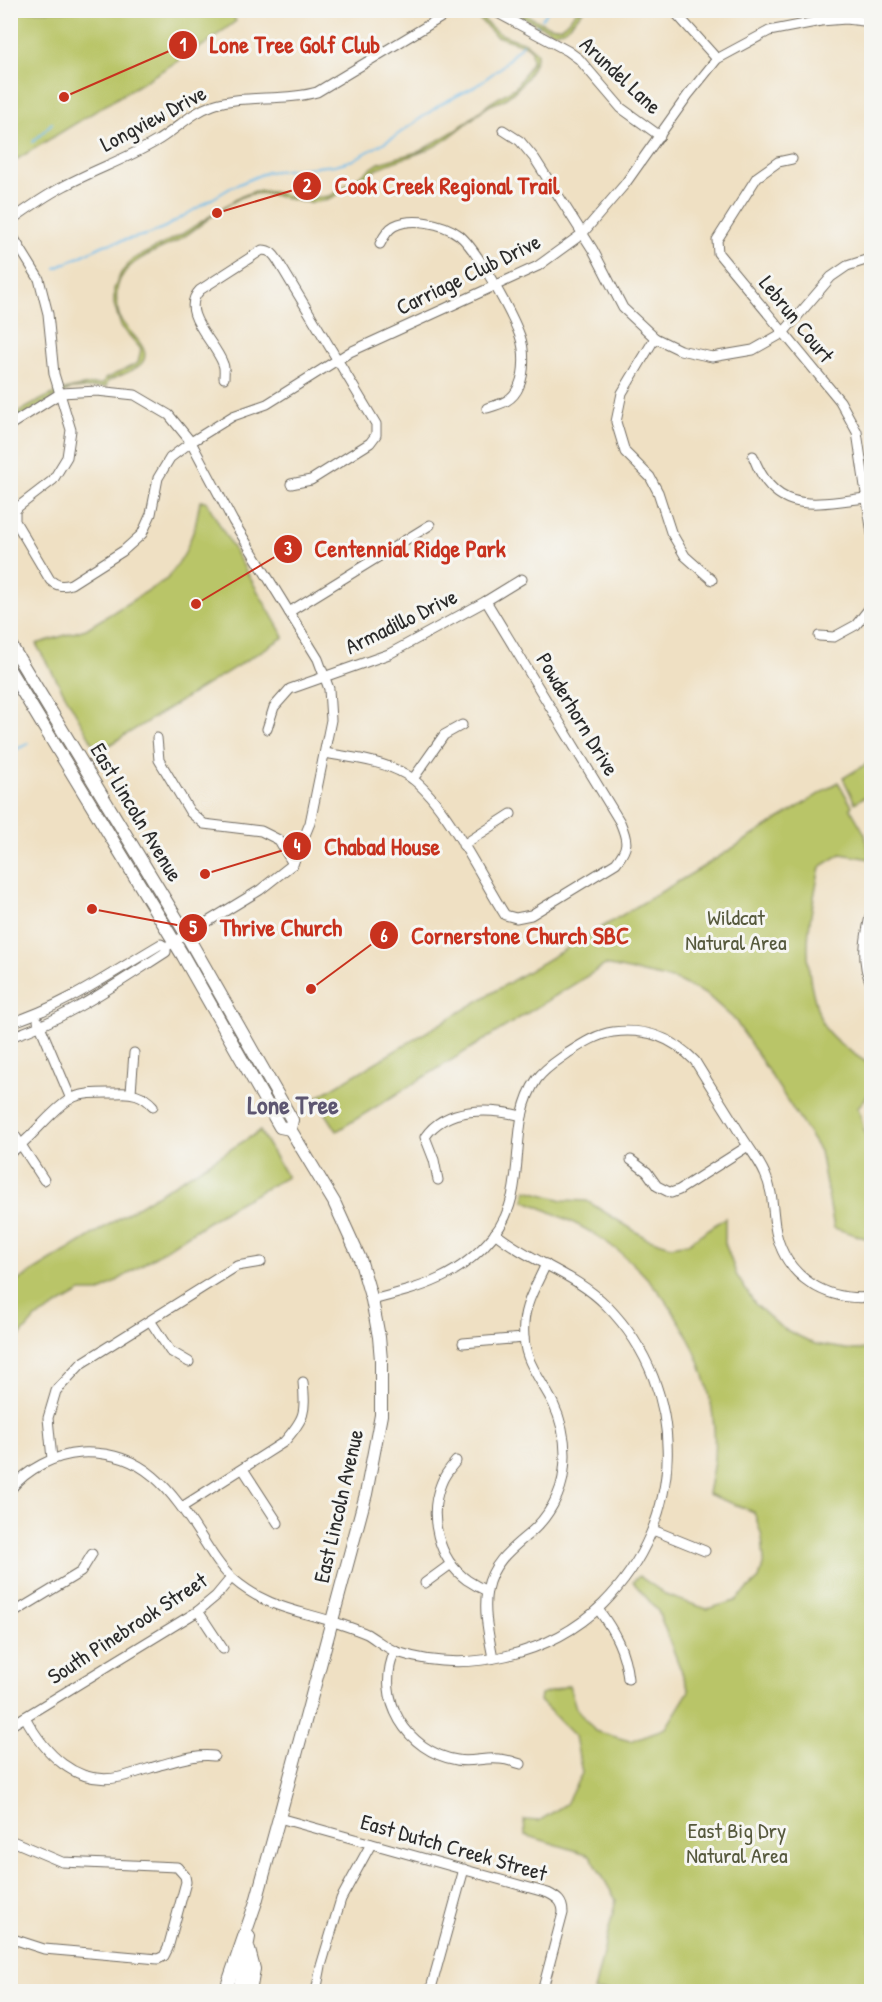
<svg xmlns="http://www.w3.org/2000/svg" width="882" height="2002" font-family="'Patrick Hand',sans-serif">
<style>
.green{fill:#b9c567;stroke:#727849;stroke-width:1.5}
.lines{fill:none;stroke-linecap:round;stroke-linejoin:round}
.stream{stroke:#70bcea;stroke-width:2}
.minor-casing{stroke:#706a60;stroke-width:11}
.major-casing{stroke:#706a60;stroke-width:14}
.minor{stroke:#fff;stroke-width:9}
.major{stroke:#fff;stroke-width:12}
.labels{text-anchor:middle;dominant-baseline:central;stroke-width:6;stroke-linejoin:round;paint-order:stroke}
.street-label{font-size:22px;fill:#2b2b2b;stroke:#f6f6f2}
.park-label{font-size:22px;fill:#56593d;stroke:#f6f6f2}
.quarter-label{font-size:26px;font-weight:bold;fill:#5d5671;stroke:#f6f6f2}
.leader{fill:none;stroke:#c8321e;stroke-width:2}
.callout-dot{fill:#c8321e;stroke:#f6f6f2;stroke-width:2}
.mark-label{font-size:18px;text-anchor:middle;font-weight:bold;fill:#fff}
.callout-label{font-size:24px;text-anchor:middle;font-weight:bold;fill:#c8321e;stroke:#f6f6f2;stroke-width:6;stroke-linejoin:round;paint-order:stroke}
</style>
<rect width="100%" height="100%" fill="#f6f6f2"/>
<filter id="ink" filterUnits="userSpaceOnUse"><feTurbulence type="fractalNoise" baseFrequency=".0167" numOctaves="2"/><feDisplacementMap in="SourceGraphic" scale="12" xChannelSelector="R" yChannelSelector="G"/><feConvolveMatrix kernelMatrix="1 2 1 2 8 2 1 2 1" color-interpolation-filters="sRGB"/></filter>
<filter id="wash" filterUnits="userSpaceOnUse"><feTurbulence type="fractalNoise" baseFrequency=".008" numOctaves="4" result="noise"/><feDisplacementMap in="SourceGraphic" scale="24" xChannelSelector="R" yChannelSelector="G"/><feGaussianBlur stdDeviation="1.35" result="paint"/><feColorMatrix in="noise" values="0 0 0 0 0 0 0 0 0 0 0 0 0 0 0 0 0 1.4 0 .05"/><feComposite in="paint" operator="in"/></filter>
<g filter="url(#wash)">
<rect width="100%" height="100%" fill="#efe0c3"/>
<!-- green -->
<g class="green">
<path d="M10,11H231L236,21L204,45L11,163Z"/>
<path d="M476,11H479L480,16C487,23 493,31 503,35C519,42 526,39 537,54C532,74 520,89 503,100C497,103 491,104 486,108C467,122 450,140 427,150C411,157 392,161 377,169C359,180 342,196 322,201C295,208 270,185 242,197C221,207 202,225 182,238C167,247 149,252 134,263C128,268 120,277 118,285C115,294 117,312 121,320C128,333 156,350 140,365C132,372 118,376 108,381L106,387L71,389L11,421V417C42,398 65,385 103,384L105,379L138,363L141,349L121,326L114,304V289L121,273L133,259L179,236L240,197L255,191L273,192L302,199L330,196L379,163L420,151L456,130L490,103L516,87L532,62L531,50L527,46L496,36L476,16Z"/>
<path d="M510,11C529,10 540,29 562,27L577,11H583L564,30L553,32Z"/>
<path d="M200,501H206L284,637L98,752L36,644L86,629L167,579L184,555L195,527Z"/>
<path d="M871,761V795L864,797L855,803L843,778Z"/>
<path d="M838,782L852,806L850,808L865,834L870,859L841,854L820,867C811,912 802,947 813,993C816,1005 819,1018 825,1028C836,1043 856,1056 871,1065C872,1088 874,1090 858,1107L871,1155V1240L834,1228L820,1151L735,1020L707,995L676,980L605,965L337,1131L316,1098L701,868Z"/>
<path d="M260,1131L287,1177L231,1207L100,1292H81L36,1318L11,1346V1285Z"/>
<path d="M526,1190L563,1200L587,1201L646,1238L671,1246L688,1243L725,1218V1243L737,1276L755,1304L782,1328L815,1344L851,1350L871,1349V1991H594L616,1900L590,1855L525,1835L524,1820L539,1821L566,1804L582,1773L575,1736L540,1701L541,1695L569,1685L576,1708L595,1731L630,1741L666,1728L689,1691L658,1611L633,1582L639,1576L668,1596L707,1609L735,1601L759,1579L764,1561L762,1537L754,1512L708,1494C710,1482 713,1470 714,1458C720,1372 672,1287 602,1239C578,1223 550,1212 524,1200Z"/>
</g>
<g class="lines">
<!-- stream -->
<g class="stream">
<path d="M542,19L549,10"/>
<path d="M536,27L537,26"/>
<path d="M33,142L52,123"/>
<path d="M56,268L104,245L150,234L167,226L232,187L267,172L335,165L353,160L394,137L441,104L476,86L500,68L523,44"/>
<path d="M10,752L28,744"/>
<path d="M867,1992V1986L872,1978"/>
</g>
</g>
</g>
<g filter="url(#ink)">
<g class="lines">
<defs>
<g id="minor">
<path d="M492,10L568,51L579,59L621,108L660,136"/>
<path d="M673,10L717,59"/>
<path d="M503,130L520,141L535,159L593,250L623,308L655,338L680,350L712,357L753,350L783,333L831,277L847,266L872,258"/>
<path d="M792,159L778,162L757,177L717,240L718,253L840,401L857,432L872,534"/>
<path d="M10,221C28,208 45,196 64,186C94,170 126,159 155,142C175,131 190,113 213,105C243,94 283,102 317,92L445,15L449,10"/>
<path d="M10,232L39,279L48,314L54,374L71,430L67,457L53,480L18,507L15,511V521L50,580C57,586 62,587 71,584L123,551L142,534L151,514L158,478L170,458L191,442L233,416L267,404L350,352L538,266L582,234L625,184L688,95L717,59L769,31L821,21L846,19L872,22"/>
<path d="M380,244C383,238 388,229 394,226C412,217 443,223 459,235C477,249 512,314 520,336C525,350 525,373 519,386C513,401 501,404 487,408"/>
<path d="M655,338L622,393L616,422L625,452L650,477L658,492L671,532L685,556L712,580"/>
<path d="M224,378C224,373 225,368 223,364C215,341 178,312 200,290L262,250C271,250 274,255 278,261L376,424V435L370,443L311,480L291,484"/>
<path d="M10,425L61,393L97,391L135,395L169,415L191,442L233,521L318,659L329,689L331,720L310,823L293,864L260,890L166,947V952C116,984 67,1019 10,1037"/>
<path d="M753,456C775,516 814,504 866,498"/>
<path d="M289,612L430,525"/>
<path d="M819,636L834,637L856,625L872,605"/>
<path d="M267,729L274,707L290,689L389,654L486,601L522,579"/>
<path d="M157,738L159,760L190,812L204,824L261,831L279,840L293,864"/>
<path d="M325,753C352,758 380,760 405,774C442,794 481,878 505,915L516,918L531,915L616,863C629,847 628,841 620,822L486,601"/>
<path d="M413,779L444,735L462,725"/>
<path d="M872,819V830"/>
<path d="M463,845L511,814"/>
<path d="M872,907C866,935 859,959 872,986"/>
<path d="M38,1021L71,1099"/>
<path d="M10,1023C65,1006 113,972 161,944L166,947"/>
<path d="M131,1092L134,1053"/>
<path d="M10,1128L44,1180"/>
<path d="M10,1153C33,1138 47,1114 70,1099C82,1092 102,1093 116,1093C132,1092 142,1094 153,1106"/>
<path d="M631,1160L647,1172L657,1186L671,1193L679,1190L748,1146"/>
<path d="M438,1180L434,1160L425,1137C446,1106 490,1108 522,1116"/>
<path d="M372,1300C423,1287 459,1278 494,1235C531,1189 505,1125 537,1079C545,1068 557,1061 568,1053C582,1044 597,1034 613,1032C646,1028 672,1037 695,1061C710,1086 726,1110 741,1135C749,1148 759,1160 765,1174C774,1193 772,1212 776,1232C786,1277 826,1302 872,1297"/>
<path d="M151,1322L170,1351L189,1362"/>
<path d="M463,1343L524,1338"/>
<path d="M52,1459L48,1418L56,1391L82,1363L237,1266L261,1262"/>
<path d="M456,1461C450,1468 444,1475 441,1484C428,1516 438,1559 467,1580C473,1584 480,1588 487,1591"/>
<path d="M243,1469L278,1523"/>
<path d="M10,1490C27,1469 54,1455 81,1453C144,1450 171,1490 202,1538C211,1552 220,1568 233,1579C268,1609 299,1610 340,1624C349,1627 358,1630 367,1634C377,1640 386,1648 397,1652C466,1675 551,1655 603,1604C686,1521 690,1391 607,1306C575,1273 530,1262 495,1233"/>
<path d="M182,1507L284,1442C305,1418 306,1413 303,1382"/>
<path d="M653,1530L705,1551"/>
<path d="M425,1583L451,1564"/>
<path d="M598,1609C615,1632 625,1651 628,1679"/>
<path d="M198,1611L223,1649"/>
<path d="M10,1615L81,1572L92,1554"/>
<path d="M395,1651C374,1698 407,1752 457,1760C471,1763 485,1757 499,1759C506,1759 514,1762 521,1764"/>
<path d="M493,1658C489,1636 483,1612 487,1590C492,1563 511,1549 530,1533C548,1518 562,1493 564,1470C567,1447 563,1424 553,1403C538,1374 521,1359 524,1323C525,1303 538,1282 546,1264"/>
<path d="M25,1717C44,1752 75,1787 120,1777C133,1774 147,1769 160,1765C180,1760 194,1754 214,1756"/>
<path d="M10,1726L198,1611L216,1596L231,1578"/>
<path d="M279,1818L548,1893C558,1898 563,1902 563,1913L542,1992"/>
<path d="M10,1840L62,1862L177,1867L185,1876L186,1882L168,1948L164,1956L158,1959L44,1949L10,1938"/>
<path d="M316,1992L321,1966L341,1899L371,1844"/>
<path d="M430,1992L464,1869"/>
</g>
<g id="major">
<path d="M10,644L186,934L292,1120L290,1129L334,1202L360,1259L372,1300L379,1337L381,1360V1415L366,1494L279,1818L256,1902L225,1992"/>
<path d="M10,671L183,956L280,1127L290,1129"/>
<path d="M249,1950L254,1969L250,1992"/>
<path d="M239,1992L249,1937"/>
</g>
</defs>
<!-- minor casing -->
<use href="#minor" class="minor-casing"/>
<!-- major casing -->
<use href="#major" class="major-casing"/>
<!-- minor -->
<use href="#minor" class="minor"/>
<!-- major -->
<use href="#major" class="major"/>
</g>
</g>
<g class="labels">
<!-- street labels -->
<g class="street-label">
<text transform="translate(621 75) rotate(43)">Arundel Lane</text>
<text transform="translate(153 118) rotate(-28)">Longview Drive</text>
<text transform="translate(468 274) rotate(-26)">Carriage Club Drive</text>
<text transform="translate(797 319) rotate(51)">Lebrun Court</text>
<text transform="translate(401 621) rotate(-26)">Armadillo Drive</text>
<text transform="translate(578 714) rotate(59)">Powderhorn Drive</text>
<text transform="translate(137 812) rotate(59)">East Lincoln Avenue</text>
<text transform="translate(338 1506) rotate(-77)">East Lincoln Avenue</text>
<text transform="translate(127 1628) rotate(-33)">South Pinebrook Street</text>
<text transform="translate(454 1847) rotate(16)">East Dutch Creek Street</text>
</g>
<!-- park labels -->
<g class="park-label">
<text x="736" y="917">Wildcat<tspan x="736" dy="25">Natural Area</tspan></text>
<text x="737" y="1830">East Big Dry<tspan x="737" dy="25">Natural Area</tspan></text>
</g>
<!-- quarter labels -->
<g class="quarter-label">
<text x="293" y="1104">Lone Tree</text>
</g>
</g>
<!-- callouts -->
<path class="leader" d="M64 97L183 45M217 213L307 186M196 604L288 549M205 874L297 846M92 909L193 928M311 989L384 935"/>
<g class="callout-dot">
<circle cx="64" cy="97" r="6"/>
<circle cx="217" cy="213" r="6"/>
<circle cx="196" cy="604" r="6"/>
<circle cx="205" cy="874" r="6"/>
<circle cx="92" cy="909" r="6"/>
<circle cx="311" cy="989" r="6"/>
<circle cx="183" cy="45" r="15"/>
<circle cx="307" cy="186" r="15"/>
<circle cx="288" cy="549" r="15"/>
<circle cx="297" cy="846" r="15"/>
<circle cx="193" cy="928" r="15"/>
<circle cx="384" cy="935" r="15"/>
</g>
<g class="mark-label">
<text x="183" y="51">1</text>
<text x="307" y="192">2</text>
<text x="288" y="555">3</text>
<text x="297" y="852">4</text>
<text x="193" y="934">5</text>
<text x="384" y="942">6</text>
</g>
<g class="callout-label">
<text x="295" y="53">Lone Tree Golf Club</text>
<text x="447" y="194">Cook Creek Regional Trail</text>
<text x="410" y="557">Centennial Ridge Park</text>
<text x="382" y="855">Chabad House</text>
<text x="281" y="936">Thrive Church</text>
<text x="520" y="944">Cornerstone Church SBC</text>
</g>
<!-- margin -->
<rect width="882" height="2002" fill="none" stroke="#f6f6f2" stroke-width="36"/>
</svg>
